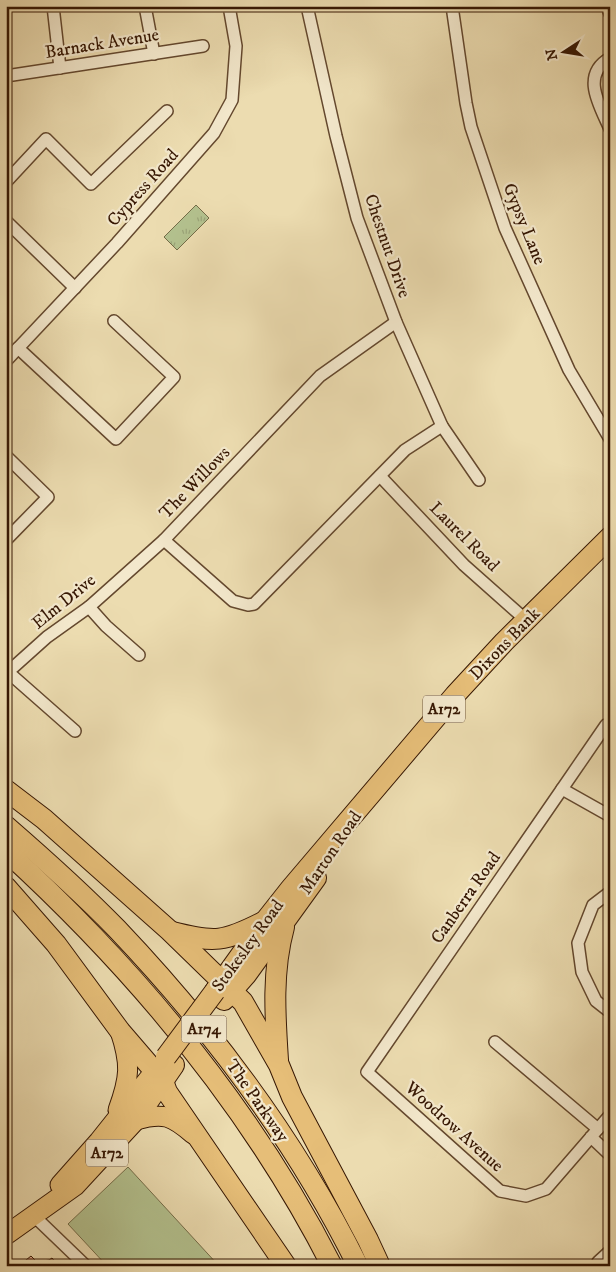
<svg xmlns="http://www.w3.org/2000/svg" width="616" height="1272" font-family="'IM FELL DW Pica',serif">
<style>
.grass{fill:url(#grass-tufts);stroke:#746c48}
.pitch{fill:#b3c18e;stroke:#746c48}
.building{fill:#e4ad8f;stroke:#361703}
.lines{fill:none;stroke-linecap:round;stroke-linejoin:round}
.minor-casing{stroke:#64482e;stroke-width:14}
.primary-casing{stroke:#361703;stroke-width:21}
.trunk-casing{stroke:#361703;stroke-width:22}
.minor{stroke:#f3e8cc;stroke-width:11}
.primary{stroke:#e6be78;stroke-width:19}
.trunk{stroke:#e6be78;stroke-width:20}
.trunk-bridge-casing{stroke:#361703;stroke-width:22;stroke-linecap:butt}
.trunk-bridge{stroke:#e6be78;stroke-width:20}
.labels{text-anchor:middle;dominant-baseline:central;stroke-width:4.5;stroke-linejoin:round;paint-order:stroke}
.shield{fill:#f3e8cc;stroke:#6f563f;stroke-width:1}
.shield-label{font-size:16px;font-weight:bold;fill:#361703}
.street-label{font-size:18px;fill:#361703;stroke:#f3e8cc}
</style>
<defs>
<pattern id="grass-tufts" width="24" height="20" patternUnits="userSpaceOnUse" patternTransform="scale(1.25)"><rect width="24" height="20" fill="#b3c18e"/><path d="M3 7l-1-3M5 7V3M7 7l1-3M15 17l-1-3M17 17v-4M19 17l1-3" fill="none" stroke="#9ba579"/></pattern>
</defs>
<rect width="100%" height="100%" fill="#ecdcb0"/>
<filter id="stains"><feTurbulence type="fractalNoise" baseFrequency=".004" numOctaves="4"/><feColorMatrix values="0 0 0 0 .2 0 0 0 0 .09 0 0 0 0 .02 0 0 0 .5 -.17"/></filter>
<radialGradient id="worn" r=".72"><stop offset=".6" stop-color="#630" stop-opacity="0"/><stop offset="1" stop-color="#630" stop-opacity=".3"/></radialGradient>
<!-- grass -->
<path class="grass" d="M196,205L209,218L177,250L164,237Z"/>
<!-- pitch -->
<path class="pitch" d="M128,1167L219,1266H107L68,1224Z"/>
<!-- building -->
<path class="building" d="M31,1256L37,1262L49,1260L52,1258L59,1266H22L21,1264Z"/>
<g class="lines">
<defs>
<g id="minor">
<path d="M53,6L60,68"/>
<path d="M145,6L154,54"/>
<path d="M307,6L336,136L357,218L396,322L442,426L479,480"/>
<path d="M452,6L466,103L471,127L505,228L569,370L610,439"/>
<path d="M607,6L610,14"/>
<path d="M610,58C580,75 600,106 610,129"/>
<path d="M6,76L203,46"/>
<path d="M6,182L46,139L91,184L167,111"/>
<path d="M6,221L75,288"/>
<path d="M396,322L320,376L164,540L233,601L248,605L254,604L405,450L442,426"/>
<path d="M18,348L116,439L174,377L114,321"/>
<path d="M6,361L117,243L214,133L232,100L236,46L229,6"/>
<path d="M6,456L48,497L6,540"/>
<path d="M380,476L464,565L526,620"/>
<path d="M89,607L106,626L139,655"/>
<path d="M75,731L8,672L47,637L89,607L164,540"/>
<path d="M562,789L606,725"/>
<path d="M610,816L562,789L367,1072L500,1191L526,1196L546,1189L610,1115"/>
<path d="M610,892L593,905L578,943L582,972L596,1001L610,1012"/>
<path d="M495,1042L598,1129"/>
<path d="M591,1137L610,1155"/>
<path d="M33,1215L86,1266"/>
<path d="M597,1266L598,1262L610,1251"/>
</g>
<g id="primary">
<path d="M118,1110C130,1077 131,1064 120,1031"/>
<path d="M136,1120C164,1112 172,1116 193,1134"/>
<path d="M60,1185L99,1141L154,1072"/>
<path d="M6,1235L75,1186L136,1120L163,1081"/>
</g>
<g id="trunk">
<path d="M6,790L44,819L170,931L243,1002L279,1065L292,1097L368,1240L380,1266"/>
<path d="M6,826C44,859 82,893 117,929C211,1028 297,1143 358,1266"/>
<path d="M6,851C136,970 252,1109 332,1266"/>
<path d="M6,887L56,944L120,1031L163,1081L167,1092L286,1266"/>
<path d="M172,932C215,943 224,942 263,922"/>
<path d="M215,991L265,921L291,888L455,695L504,642L610,537"/>
<path d="M224,1000L246,975L316,878"/>
<path d="M278,1060C275,1015 272,971 284,927"/>
<path d="M163,1081L174,1065"/>
</g>
</defs>
<!-- minor casing -->
<use href="#minor" class="minor-casing"/>
<!-- primary casing -->
<use href="#primary" class="primary-casing"/>
<!-- trunk casing -->
<use href="#trunk" class="trunk-casing"/>
<!-- minor -->
<use href="#minor" class="minor"/>
<!-- primary -->
<use href="#primary" class="primary"/>
<!-- trunk -->
<use href="#trunk" class="trunk"/>
<defs>
<path id="trunk-bridge" d="M166,1057L215,991"/>
</defs>
<!-- trunk-bridge casing -->
<use href="#trunk-bridge" class="trunk-bridge-casing"/>
<!-- trunk-bridge -->
<use href="#trunk-bridge" class="trunk-bridge"/>
</g>
<g class="labels">
<!-- shield labels -->
<g class="shield">
<rect x="423" y="695.5" width="42" height="27" rx="4"/>
<rect x="181.5" y="1015.5" width="45" height="27" rx="4"/>
<rect x="86" y="1139.5" width="42" height="27" rx="4"/>
</g>
<g class="shield-label">
<text x="444" y="709">A172</text>
<text x="204" y="1029">A174</text>
<text x="107" y="1153">A172</text>
</g>
<!-- street labels -->
<g class="street-label">
<text transform="translate(102 44) rotate(-9)">Barnack Avenue</text>
<text transform="translate(143 188) rotate(-48)">Cypress Road</text>
<text transform="translate(524 224) rotate(68)">Gypsy Lane</text>
<text transform="translate(387 246) rotate(71)">Chestnut Drive</text>
<text transform="translate(195 483) rotate(-46)">The Willows</text>
<text transform="translate(464 537) rotate(45)">Laurel Road</text>
<text transform="translate(64 602) rotate(-39)">Elm Drive</text>
<text transform="translate(505 644) rotate(-46)">Dixons Bank</text>
<text transform="translate(331 853) rotate(-56)">Marton Road</text>
<text transform="translate(466 898) rotate(-55)">Canberra Road</text>
<text transform="translate(248 946) rotate(-54)">Stokesley Road</text>
<text transform="translate(257 1101) rotate(55)">The Parkway</text>
<text transform="translate(454 1127) rotate(42)">Woodrow Avenue</text>
</g>
</g>
<!-- margin -->
<rect width="616" height="1272" fill="none" stroke="#ecdcb0" stroke-width="25"/>
<rect x="8" y="8" width="601" height="1257" fill="none" stroke="#361703" stroke-width="2.5"/>
<rect x="12" y="12" width="591" height="1247" fill="none" stroke="#361703"/>
<!-- north arrow -->
<g transform="translate(564 52) rotate(258)" stroke="#f3e8cc" stroke-width="4" paint-order="stroke">
<path d="M0-4L9 19L0 12L-9 19Z" fill="#361703"/>
<text y="-8" font-size="14" font-weight="bold" text-anchor="middle" fill="#361703">N</text>
</g>
<rect width="100%" height="100%" filter="url(#stains)"/>
<rect width="100%" height="100%" fill="url(#worn)"/>
</svg>
